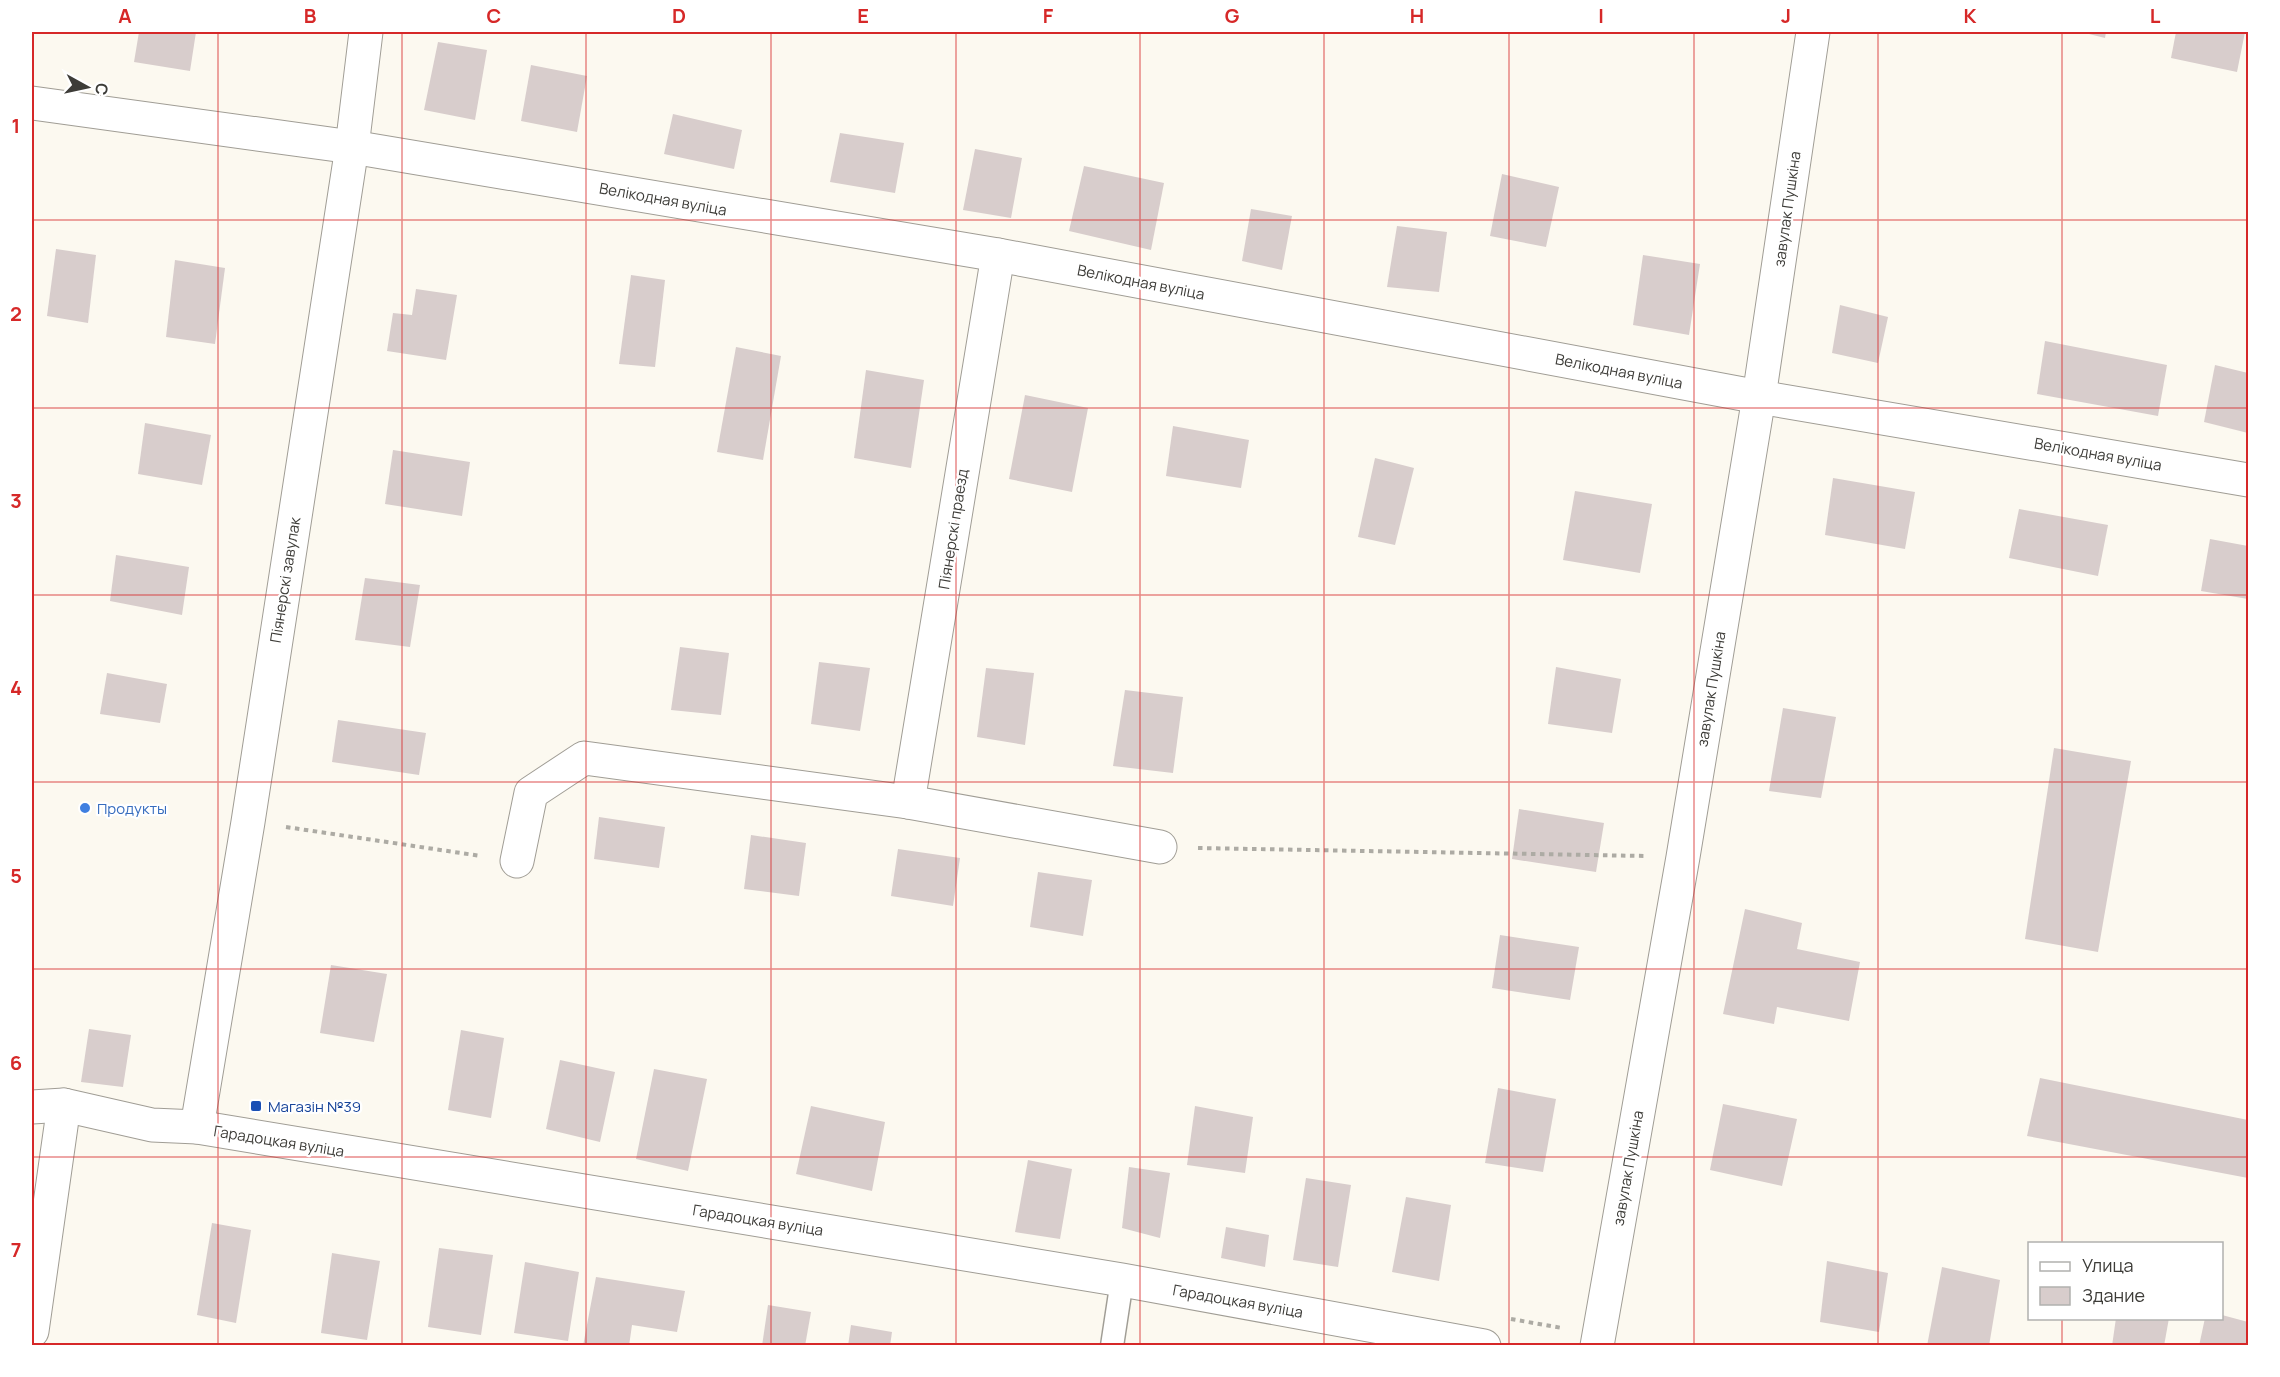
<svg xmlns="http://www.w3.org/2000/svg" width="2280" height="1377" font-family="Manrope,sans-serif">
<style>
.building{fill:#d8cdcc}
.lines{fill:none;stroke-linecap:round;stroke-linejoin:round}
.lane-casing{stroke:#a09d95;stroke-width:25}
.street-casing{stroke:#a09d95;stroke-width:35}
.secondary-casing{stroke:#a09d95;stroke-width:35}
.path{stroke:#adaba4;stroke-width:4;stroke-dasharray:4.5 4.5;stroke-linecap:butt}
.lane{stroke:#fff;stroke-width:22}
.street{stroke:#fff;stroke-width:33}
.secondary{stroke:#fff;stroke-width:33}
.grid{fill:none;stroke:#d62828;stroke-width:1.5;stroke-opacity:0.55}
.shop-dot{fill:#3f7fe0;stroke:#fff;stroke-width:2}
.transit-dot{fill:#1a4fb4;stroke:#fff;stroke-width:2}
.labels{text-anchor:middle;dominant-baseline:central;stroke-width:4.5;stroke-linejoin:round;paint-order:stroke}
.street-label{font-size:15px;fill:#3d3c38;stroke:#fff}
.shop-label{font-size:15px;fill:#366cbe;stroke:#fff;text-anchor:start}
.transit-label{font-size:15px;fill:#164399;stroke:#fff;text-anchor:start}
.neatline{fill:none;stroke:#d62828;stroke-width:2}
.grid-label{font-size:20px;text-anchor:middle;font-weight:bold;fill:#d62828}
</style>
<rect width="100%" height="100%" fill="#fcf9f0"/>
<!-- building -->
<g class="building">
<path d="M139,32H196L190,71L134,62Z"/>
<path d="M2081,32H2106L2105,38Z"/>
<path d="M2176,32H2245L2237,72L2171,58Z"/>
<path d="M438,42L487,50L475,120L424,110Z"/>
<path d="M531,65L587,76L577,132L521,121Z"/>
<path d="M673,114L742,130L734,169L664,154Z"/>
<path d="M840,133L904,143L895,193L830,182Z"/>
<path d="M975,149L1022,158L1011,218L963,210Z"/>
<path d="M1084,166L1164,183L1151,250L1069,231Z"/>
<path d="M1502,174L1559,187L1546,247L1490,236Z"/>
<path d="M1251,209L1292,216L1282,270L1242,261Z"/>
<path d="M1397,226L1447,232L1439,292L1387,287Z"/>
<path d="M56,249L96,255L88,323L47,316Z"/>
<path d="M1643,255L1700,264L1689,335L1633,325Z"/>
<path d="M175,260L225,268L215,344L166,337Z"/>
<path d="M631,275L665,280L655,367L619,364Z"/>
<path d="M416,289L457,295L446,360L387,351L393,313L412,315Z"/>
<path d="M1840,305L1888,317L1878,363L1832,353Z"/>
<path d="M2045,341L2167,365L2158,416L2037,394Z"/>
<path d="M736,347L781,356L763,460L717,452Z"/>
<path d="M2215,365L2248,373V433L2204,422Z"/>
<path d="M866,370L924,380L911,468L854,458Z"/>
<path d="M1025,395L1088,408L1072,492L1009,479Z"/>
<path d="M145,423L211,435L202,485L138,474Z"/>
<path d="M1173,426L1249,440L1241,488L1166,476Z"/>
<path d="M393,450L470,462L462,516L385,504Z"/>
<path d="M1375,458L1414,468L1395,545L1358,537Z"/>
<path d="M1833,478L1915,492L1905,549L1825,535Z"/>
<path d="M1575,491L1652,504L1640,573L1563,560Z"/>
<path d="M2019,509L2108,525L2098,576L2009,558Z"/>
<path d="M2210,539L2248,546V599L2201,591Z"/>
<path d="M116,555L189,567L182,615L110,601Z"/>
<path d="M365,578L420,585L410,647L355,640Z"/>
<path d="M680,647L729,653L721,715L671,710Z"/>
<path d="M819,662L870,668L860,731L811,724Z"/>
<path d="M1556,667L1621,679L1612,733L1548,724Z"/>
<path d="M986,668L1034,673L1025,745L977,737Z"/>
<path d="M107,673L167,684L160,723L100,714Z"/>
<path d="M1125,690L1183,697L1173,773L1113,766Z"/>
<path d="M1783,708L1836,717L1821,798L1769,791Z"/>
<path d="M338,720L426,733L419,775L332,762Z"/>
<path d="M2054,748L2131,761L2098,952L2025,939Z"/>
<path d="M1519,809L1604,823L1596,872L1512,859Z"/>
<path d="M599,817L665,827L659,868L594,859Z"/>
<path d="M751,835L806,843L799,896L744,889Z"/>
<path d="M898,849L960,858L953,906L891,896Z"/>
<path d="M1038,872L1092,880L1083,936L1030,927Z"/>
<path d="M1745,909L1802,923L1797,949L1860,962L1849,1021L1777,1007L1774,1024L1723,1014Z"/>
<path d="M1500,935L1579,947L1570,1000L1492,988Z"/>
<path d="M331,965L387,974L374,1042L320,1033Z"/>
<path d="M89,1029L131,1035L123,1087L81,1082Z"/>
<path d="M461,1030L504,1038L491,1118L448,1110Z"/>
<path d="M560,1060L615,1072L600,1142L546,1129Z"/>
<path d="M654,1069L707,1079L688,1171L636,1159Z"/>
<path d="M2040,1078L2248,1120V1178L2027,1136Z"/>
<path d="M1498,1088L1556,1099L1543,1172L1485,1163Z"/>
<path d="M1723,1104L1797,1119L1782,1186L1710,1170Z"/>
<path d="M811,1106L885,1122L872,1191L796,1174Z"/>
<path d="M1195,1106L1253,1117L1245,1173L1187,1165Z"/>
<path d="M1028,1160L1072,1169L1060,1239L1015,1232Z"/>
<path d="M1129,1167L1170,1173L1160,1238L1122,1228Z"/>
<path d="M1306,1178L1351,1185L1338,1267L1293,1260Z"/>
<path d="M1406,1197L1451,1205L1439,1281L1392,1272Z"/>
<path d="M212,1223L251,1230L236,1323L197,1315Z"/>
<path d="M1226,1227L1269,1235L1265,1267L1221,1258Z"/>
<path d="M439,1248L493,1255L481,1335L428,1327Z"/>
<path d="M332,1253L380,1261L367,1340L321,1333Z"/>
<path d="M1827,1261L1888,1273L1879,1332L1820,1322Z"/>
<path d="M525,1262L579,1272L568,1341L514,1333Z"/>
<path d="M1942,1267L2000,1280L1989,1346H1927Z"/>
<path d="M596,1277L685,1291L677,1332L632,1325L629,1346H583Z"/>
<path d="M768,1305L811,1312L805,1346H762Z"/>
<path d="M2222,1315L2248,1322L2247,1346H2199L2205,1318H2222Z"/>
<path d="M2116,1318H2169L2164,1346H2112Z"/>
<path d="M851,1325L892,1332L890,1346H848Z"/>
</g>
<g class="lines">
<defs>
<path id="lane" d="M1112,1346L1122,1280"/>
<g id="street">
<path d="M32,103L352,147L998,255L1759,397L2248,480"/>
<path d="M908,802L998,255"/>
<path d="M517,861L531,793L584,758L908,802L1160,847"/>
<path d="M197,1127L248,822L352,147L366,32"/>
<path d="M32,1331L64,1105"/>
<path d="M1597,1346L1683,857L1759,397L1813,32"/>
</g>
<path id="secondary" d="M32,1107L64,1105L152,1125L197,1127L1122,1280L1484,1346"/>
</defs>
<!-- lane casing -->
<use href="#lane" class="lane-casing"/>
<!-- street casing -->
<use href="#street" class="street-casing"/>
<!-- secondary casing -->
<use href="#secondary" class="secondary-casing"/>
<!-- path -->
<g class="path">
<path d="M286,827L481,856"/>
<path d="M1198,848L1646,856"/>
<path d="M1511,1319L1562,1328"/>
</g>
<!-- lane -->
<use href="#lane" class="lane"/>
<!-- street -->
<use href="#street" class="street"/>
<!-- secondary -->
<use href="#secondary" class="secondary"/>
</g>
<!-- grid -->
<path class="grid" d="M218,32V1346M402,32V1346M586,32V1346M771,32V1346M956,32V1346M1140,32V1346M1324,32V1346M1509,32V1346M1694,32V1346M1878,32V1346M2062,32V1244M32,220H2248M32,408H2248M32,595H2248M32,782H2248M32,969H2248M32,1157H2248M2062,1318V1346"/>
<!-- markers -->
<circle class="shop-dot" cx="85" cy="808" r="6"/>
<rect class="transit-dot" x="250" y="1100" width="12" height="12" rx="3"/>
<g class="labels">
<!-- street labels -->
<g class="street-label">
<text transform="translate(663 199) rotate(10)">Велікодная вуліца</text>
<text transform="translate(1787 209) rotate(-82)">завулак Пушкіна</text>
<text transform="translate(1141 282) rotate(11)">Велікодная вуліца</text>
<text transform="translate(1619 371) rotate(11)">Велікодная вуліца</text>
<text transform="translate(2098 454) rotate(10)">Велікодная вуліца</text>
<text transform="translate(953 529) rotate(-81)">Піянерскі праезд</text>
<text transform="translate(285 580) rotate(-81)">Піянерскі завулак</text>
<text transform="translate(1711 689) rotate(-81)">завулак Пушкіна</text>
<text transform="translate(279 1141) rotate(9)">Гарадоцкая вуліца</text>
<text transform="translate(1628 1168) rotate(-80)">завулак Пушкіна</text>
<text transform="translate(758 1220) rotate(9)">Гарадоцкая вуліца</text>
<text transform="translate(1238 1301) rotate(10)">Гарадоцкая вуліца</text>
</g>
<!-- shop labels -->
<g class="shop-label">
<text x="97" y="808">Продукты</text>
</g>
<!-- transit labels -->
<g class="transit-label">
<text x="268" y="1106">Магазін №39</text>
</g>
</g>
<!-- border -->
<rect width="2280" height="1377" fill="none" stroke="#ffffff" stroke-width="66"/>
<!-- legend -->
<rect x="2028" y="1242" width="195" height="78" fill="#ffffff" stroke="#b1b1af" stroke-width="1.5"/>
<rect x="2040" y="1262" width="30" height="9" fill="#ffffff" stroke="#b1b1af" stroke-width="1.5"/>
<text x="2082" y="1272" font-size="18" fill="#3d3c38">Улица</text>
<rect x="2040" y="1287" width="30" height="18" fill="#d8cdcc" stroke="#b1b1af" stroke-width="1.5"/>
<text x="2082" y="1302" font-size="18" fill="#3d3c38">Здание</text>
<!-- north arrow -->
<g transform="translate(87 87) rotate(98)" stroke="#ffffff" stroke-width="4.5" paint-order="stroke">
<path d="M0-4.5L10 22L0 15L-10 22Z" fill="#3d3c38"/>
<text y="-9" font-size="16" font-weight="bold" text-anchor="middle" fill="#3d3c38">С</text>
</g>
<rect x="33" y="33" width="2214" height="1311" class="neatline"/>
<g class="grid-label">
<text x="125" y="23">A</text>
<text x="310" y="23">B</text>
<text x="494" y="23">C</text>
<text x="679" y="23">D</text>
<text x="863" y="23">E</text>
<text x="1048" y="23">F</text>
<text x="1232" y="23">G</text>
<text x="1417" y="23">H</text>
<text x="1601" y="23">I</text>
<text x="1786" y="23">J</text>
<text x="1970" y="23">K</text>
<text x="2155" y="23">L</text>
<text x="16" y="133">1</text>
<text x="16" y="321">2</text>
<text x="16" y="508">3</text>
<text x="16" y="695">4</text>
<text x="16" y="883">5</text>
<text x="16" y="1070">6</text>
<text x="16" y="1257">7</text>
</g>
</svg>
